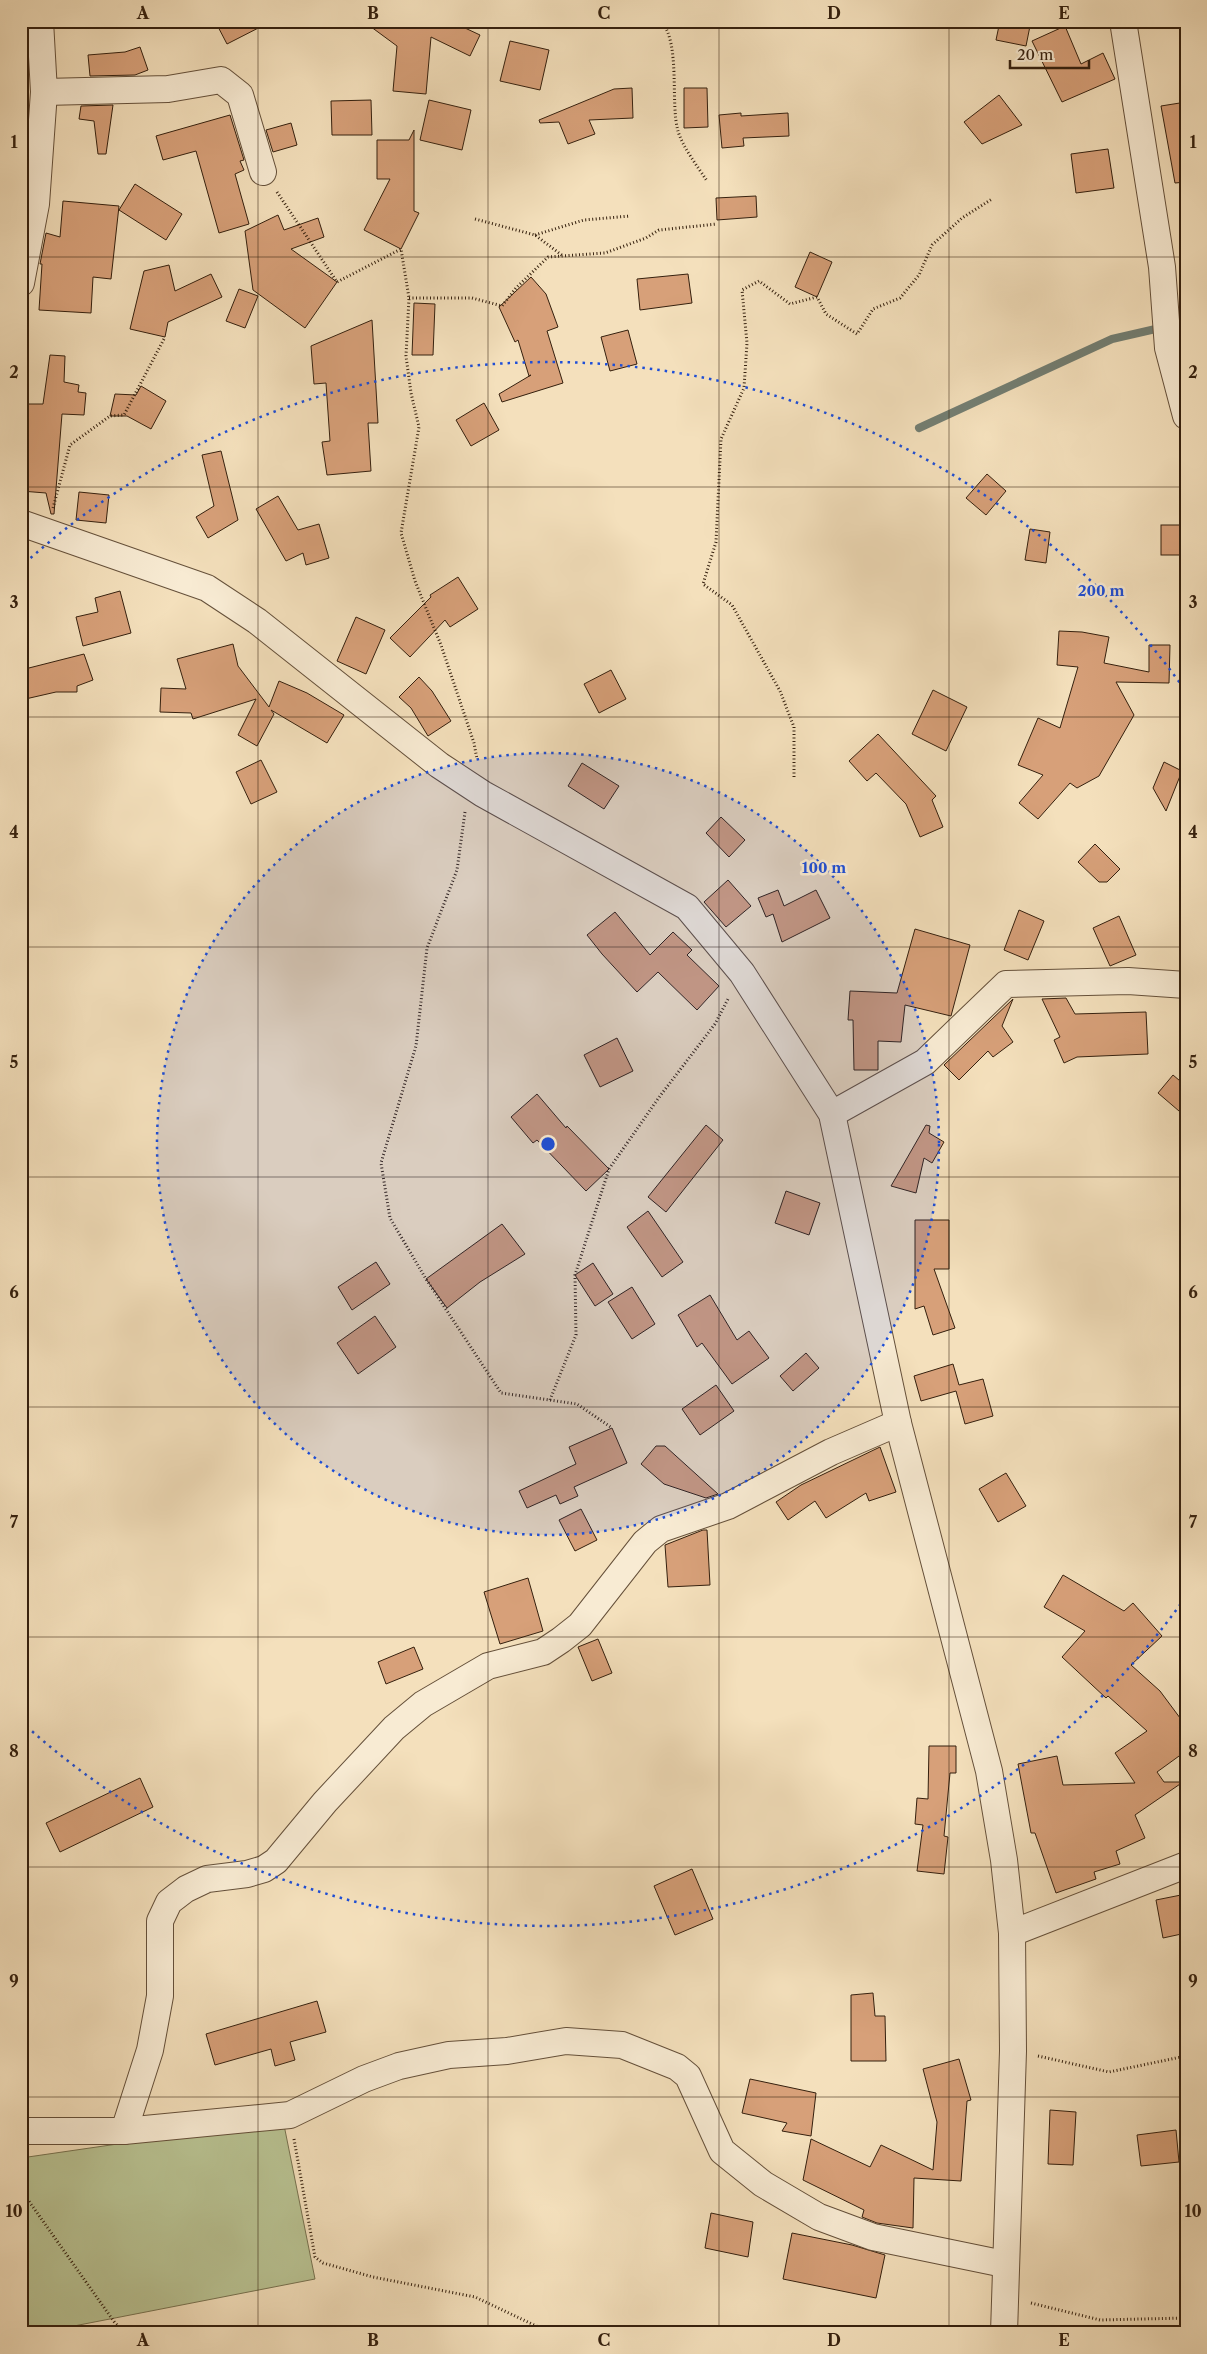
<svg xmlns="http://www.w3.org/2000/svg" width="1207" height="2354" font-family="'Libre Caslon Text',serif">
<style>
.green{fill:#b9c393;stroke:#777250}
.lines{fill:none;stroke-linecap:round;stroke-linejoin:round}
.stream{stroke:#737e72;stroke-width:8}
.building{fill:#d7a079;stroke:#35200e}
.street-casing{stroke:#65503a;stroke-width:28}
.path{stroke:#35200e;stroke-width:3;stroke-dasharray:1 2.5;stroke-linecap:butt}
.street{stroke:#f8ebd3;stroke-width:26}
.grid{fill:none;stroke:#35200e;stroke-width:1;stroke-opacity:0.55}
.ring{fill:none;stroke:#1d4ed8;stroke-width:2.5;stroke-dasharray:2.5 5}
.centre{fill:#1d4ed8;stroke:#f8ebd3;stroke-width:2.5}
.ring-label{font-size:15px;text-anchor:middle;font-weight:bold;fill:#1d4ed8;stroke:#f8ebd3;stroke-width:5;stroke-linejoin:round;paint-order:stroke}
.neatline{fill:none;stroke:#35200e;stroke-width:2}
.grid-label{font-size:16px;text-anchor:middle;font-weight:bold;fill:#35200e}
</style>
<rect width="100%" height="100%" fill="#f4e0bc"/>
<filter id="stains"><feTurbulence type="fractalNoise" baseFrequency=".004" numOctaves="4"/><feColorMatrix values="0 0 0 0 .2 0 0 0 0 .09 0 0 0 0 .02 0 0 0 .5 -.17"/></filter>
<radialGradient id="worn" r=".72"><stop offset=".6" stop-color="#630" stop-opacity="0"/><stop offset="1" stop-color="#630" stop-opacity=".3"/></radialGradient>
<!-- green -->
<path class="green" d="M283,2120L315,2279L38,2333H21V2158Z"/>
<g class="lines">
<!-- stream -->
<path class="stream" d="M919,428L1112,339L1186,322"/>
</g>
<!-- building -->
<g class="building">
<path d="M215,21H272L227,44Z"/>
<path d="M363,21H450L480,35L470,56L431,37L426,94L393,91L397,46Z"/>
<path d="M1000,21H1031L1026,46L996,40Z"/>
<path d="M1065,26L1081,64L1103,53L1115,79L1062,102L1032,41Z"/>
<path d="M510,41L549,50L540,90L500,81Z"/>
<path d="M140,47L148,70L135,75L90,76L88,55L125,52Z"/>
<path d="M632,88L633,118L589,120L595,134L568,144L559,122L540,123L539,120L614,89Z"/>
<path d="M684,88H707L708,127L684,128Z"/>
<path d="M999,95L1022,125L982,144L964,122Z"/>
<path d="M371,100L372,135H332L331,101Z"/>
<path d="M429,100L471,110L462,150L420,140Z"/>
<path d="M1186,102V182L1175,183L1161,106Z"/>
<path d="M113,105L106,154H98L94,121L79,119L81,106Z"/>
<path d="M741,113V116L788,113L789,136L743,138L744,146L722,148L719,115Z"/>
<path d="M230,115L244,160L240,161L244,170L235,174L249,224L219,233L196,151L163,160L156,136Z"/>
<path d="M291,123L297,145L273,152L266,130Z"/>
<path d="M414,130V211L419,213L401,249L364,230L390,179H377V140H409Z"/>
<path d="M1108,149L1114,188L1076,193L1071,154Z"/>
<path d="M135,184L182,214L166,240L119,210Z"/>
<path d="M756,196L757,217L717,220L716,198Z"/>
<path d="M63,201L119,206L111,279L93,277L91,313L39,310L42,264H40L46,233L60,237Z"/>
<path d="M278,215L284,230L318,218L324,237L291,249L337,282L305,328L253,290L245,231Z"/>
<path d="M810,252L832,262L817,297L795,287Z"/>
<path d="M169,265L175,291L211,274L222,297L168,322L165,337L130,329L144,271Z"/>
<path d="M688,274L692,303L640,310L637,279Z"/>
<path d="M531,277L546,294L558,327L547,331L563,383L502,402L499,394L531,375L529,376L518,340L515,342L499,307Z"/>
<path d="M239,289L258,296L245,328L226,321Z"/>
<path d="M414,303L435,304L433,355H412Z"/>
<path d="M372,320L378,423H368L371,471L327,475L322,442L330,441L326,383L314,384L311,346Z"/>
<path d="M628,330L637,364L610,371L601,337Z"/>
<path d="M50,355L65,356L64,382L79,385L78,392L86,393L84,415L62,414L54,514H51L46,493L21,491L26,404H43Z"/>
<path d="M141,386L166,401L151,429L127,416H110L115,394L136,395Z"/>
<path d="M484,403L499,430L471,446L456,420Z"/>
<path d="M221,451L238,520L208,538L196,517L214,506L202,455Z"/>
<path d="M987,474L1006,491L986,515L966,498Z"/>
<path d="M79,492L109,495L106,523L76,520Z"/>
<path d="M278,496L298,530L319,524L329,558L306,565L303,553L286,561L256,509Z"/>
<rect x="1161" y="525" width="25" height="30"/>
<path d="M1030,529L1050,532L1046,563L1025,560Z"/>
<path d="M458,577L478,609L450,627L445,620L410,657L390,638L431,597L430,595Z"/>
<path d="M120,591L131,633L83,646L76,617L98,612L95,598Z"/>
<path d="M356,617L385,630L366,674L337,661Z"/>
<path d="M1059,631L1082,632L1109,637L1104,663L1149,672V645H1170L1169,683L1116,682L1134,715L1099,776L1077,788L1070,783L1038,819L1019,803L1043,775L1018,765L1038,718L1060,728L1078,667L1057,665Z"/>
<path d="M233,644L238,666L269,707L279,681L307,693L344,715L327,743L271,710L274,714L257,746L238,735L256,699L193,719L191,713L160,712L161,688L186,689L177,659Z"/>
<path d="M84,654L93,680L77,686V692H56L21,700V670Z"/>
<path d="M611,670L626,699L599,713L584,684Z"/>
<path d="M419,677L432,691L451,721L428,736L411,708L399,697Z"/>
<path d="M933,690L967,707L946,751L912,734Z"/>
<path d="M878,734L936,796L932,800L943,827L920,837L906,804L876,773L867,781L849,761Z"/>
<path d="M261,760L277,792L251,804L236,772Z"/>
<path d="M1164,762L1182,771L1166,811L1153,788Z"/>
<path d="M582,763L619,786L604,809L568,786Z"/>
<path d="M721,817L745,840L729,857L706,833Z"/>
<path d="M1095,844L1120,869L1107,882H1099L1078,862Z"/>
<path d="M728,880L751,906L726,927L704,902Z"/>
<path d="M778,890L784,906L816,890L830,918L782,942L773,914L766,917L758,898Z"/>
<path d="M1019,910L1044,921L1028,960L1004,950Z"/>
<path d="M615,912L650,955L673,932L692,950L687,955L719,986L697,1010L658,972L637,992L602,954L587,935Z"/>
<path d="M1119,916L1136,955L1110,966L1093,928Z"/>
<path d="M915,929L970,945L951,1016L905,1005L901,1042L878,1041V1070H854L853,1020H848L850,991L897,993Z"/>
<path d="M1066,998L1075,1014L1146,1012L1148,1054L1077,1057L1064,1063L1054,1040L1060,1037L1042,999Z"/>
<path d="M1013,999L1002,1026L1013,1042L993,1057L988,1051L959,1080L944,1065Z"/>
<path d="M617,1038L633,1071L600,1087L584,1055Z"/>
<path d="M1173,1075L1186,1086V1117L1158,1093Z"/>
<path d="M537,1094L566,1128L567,1126L609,1169L586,1191L537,1140L533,1143L511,1117Z"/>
<path d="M706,1125L723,1140L666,1212L648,1197Z"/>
<path d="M926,1125L930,1126L929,1133L944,1142L932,1163L924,1158L916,1193L891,1186Z"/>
<path d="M786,1191L820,1203L809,1235L775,1223Z"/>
<path d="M648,1211L683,1262L662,1277L627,1227Z"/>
<path d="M915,1220H949V1269H934L955,1328L933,1335L924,1306L915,1309Z"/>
<path d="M502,1224L525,1254L480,1282L447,1308L426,1279Z"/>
<path d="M376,1262L390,1284L352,1310L338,1287Z"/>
<path d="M593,1263L613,1294L595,1306L575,1275Z"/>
<path d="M632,1287L655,1324L632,1339L608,1302Z"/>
<path d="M710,1295L737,1340L749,1331L769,1358L732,1384L702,1343L697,1347L678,1315Z"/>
<path d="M375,1316L396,1347L358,1374L337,1343Z"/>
<path d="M806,1353L819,1368L793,1391L780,1376Z"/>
<path d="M953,1364L959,1385L983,1379L993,1416L965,1424L956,1391L921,1401L914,1376Z"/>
<path d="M716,1385L734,1411L700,1435L682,1409Z"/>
<path d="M612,1428L627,1463L574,1487L578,1496L560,1504L556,1495L527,1508L519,1491L576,1464L569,1447Z"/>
<path d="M656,1446H665L718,1494L706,1498L664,1484L641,1464Z"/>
<path d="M880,1447L896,1492L869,1501L866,1493L826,1518L815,1501L788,1520L776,1502L801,1485Z"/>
<path d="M1006,1473L1026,1506L998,1522L979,1489Z"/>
<path d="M581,1509L597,1540L575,1551L559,1520Z"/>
<path d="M703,1530H707L710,1585L668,1587L665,1545Z"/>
<path d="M1063,1575L1124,1611L1133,1603L1162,1636L1131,1665L1160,1691L1186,1726V1751L1157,1772L1164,1782H1183L1135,1815L1145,1838L1116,1851L1120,1864L1094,1872L1096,1879L1056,1893L1035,1833H1031L1018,1764L1057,1756L1063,1785L1135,1783L1115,1753L1147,1731L1108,1696L1106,1698L1062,1657L1085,1631L1044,1607Z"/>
<path d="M528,1578L543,1631L500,1644L484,1592Z"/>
<path d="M598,1639L612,1673L592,1681L578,1647Z"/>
<path d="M414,1647L423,1669L386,1684L378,1662Z"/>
<path d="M929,1746H956V1773H950L944,1836L948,1837L944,1874L917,1871L923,1825L915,1824L917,1798L928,1799Z"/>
<path d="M140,1778L153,1807L60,1852L46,1823Z"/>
<path d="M692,1869L713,1919L675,1935L654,1886Z"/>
<path d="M1186,1894V1933L1163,1938L1156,1900Z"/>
<path d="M873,1993L875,2016H885L886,2061H851V1995Z"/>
<path d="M317,2001L326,2032L290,2042L295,2060L275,2066L271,2049L215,2065L206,2034Z"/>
<path d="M959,2059L971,2100L967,2101L961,2181L914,2178L913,2228L877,2223L862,2217L864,2210L803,2180L811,2139L870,2167L881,2145L933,2170L937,2122L923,2069Z"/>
<path d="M750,2079L816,2093L811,2136L782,2131L787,2123L742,2113Z"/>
<path d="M1050,2110L1076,2112L1073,2165L1048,2164Z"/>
<path d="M1176,2130L1179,2162L1141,2166L1137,2135Z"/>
<path d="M711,2213L753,2222L748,2257L705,2248Z"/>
<path d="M792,2233L852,2245L885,2255L876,2298L783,2279Z"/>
</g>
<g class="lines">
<defs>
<g id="street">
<path d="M1123,21L1162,267L1168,348L1186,416"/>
<path d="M44,92L168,89L221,80L240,95L263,172"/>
<path d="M21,283L36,204L44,92L40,21"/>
<path d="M21,523L207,588L257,621L439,765L483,794L687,907L742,973L832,1114L898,1423L989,1771L1004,1860L1012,1933L1013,2051L1004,2333"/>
<path d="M832,1114L925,1062L1006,984L1128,981L1186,985"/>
<path d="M1012,1933L1186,1865"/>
<path d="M21,2131H124L290,2115L364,2079L399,2066L449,2055L507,2051L566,2041L622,2045L677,2067L688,2076L722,2151L763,2184L819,2217L873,2237L1004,2264"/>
<path d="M124,2131L150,2050L160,1996V1921L169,1902L186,1889L207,1879L247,1874L264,1869L276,1861L325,1802L394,1728L423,1704L488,1666L543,1652L561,1640L580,1625L645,1542L661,1529L728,1506L831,1452L898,1423"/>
</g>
</defs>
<!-- street casing -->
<use href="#street" class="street-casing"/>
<!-- path -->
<g class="path">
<path d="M661,21C681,43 670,103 678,131C682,146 698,167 707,181"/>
<path d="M277,192L337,282L401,249L409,298L406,356L411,393L419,427L401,533L415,581L441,645L474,743L477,759"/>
<path d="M475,219L535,235L563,256"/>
<path d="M535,235L584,220L630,216"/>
<path d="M409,298H472L502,306L516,288L548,257L605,253L646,238L659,230L717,224"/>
<path d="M53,508L70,445L110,416L124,415L165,337"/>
<path d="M794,777V727L780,691L732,605L703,584L716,542L721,439L744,388L747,343L742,290L759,281L790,304L817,297L826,314L857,334L873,309L900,298L919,275L932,245L962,218L992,199"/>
<path d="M465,812L457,870L427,948L416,1046L381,1163L390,1218L426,1279L501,1393L577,1404L612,1428"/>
<path d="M550,1400L576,1335L575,1275L609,1169L660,1096L715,1024L728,999"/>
<path d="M1038,2056L1109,2072L1186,2056"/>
<path d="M294,2139L315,2257L323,2263L373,2277L475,2297L551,2333"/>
<path d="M21,2190L115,2323L126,2333"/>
<path d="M1031,2303L1100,2320L1185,2318L1186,2321"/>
</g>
<!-- street -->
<use href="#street" class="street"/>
</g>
<!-- grid -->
<path class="grid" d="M258,21V2333M488,21V2333M719,21V2333M949,21V2333M21,257H1186M21,487H1186M21,717H1186M21,947H1186M21,1177H1186M21,1407H1186M21,1637H1186M21,1867H1186M21,2097H1186"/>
<!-- distance rings -->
<circle cx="548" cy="1144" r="391" fill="#1d4ed8" fill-opacity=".12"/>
<g class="ring">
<circle cx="548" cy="1144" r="391"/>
<path d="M1185 1598A782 782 0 0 1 25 1725M25 563A782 782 0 0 1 1185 690"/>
</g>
<circle cx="548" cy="1144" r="8" class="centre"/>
<g class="ring-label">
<text x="1101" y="596">200 m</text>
<text x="824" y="873">100 m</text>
</g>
<!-- margin -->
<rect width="1207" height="2354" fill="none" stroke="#f4e0bc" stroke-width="55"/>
<!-- scale -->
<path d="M1010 60v8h79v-8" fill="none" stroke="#35200e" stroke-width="2.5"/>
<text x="1017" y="60" font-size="15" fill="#35200e" stroke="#f8ebd3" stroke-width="4" paint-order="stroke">20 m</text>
<rect x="28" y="28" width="1152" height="2298" class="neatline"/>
<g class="grid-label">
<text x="143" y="19">A</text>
<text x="373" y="19">B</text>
<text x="604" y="19">C</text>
<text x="834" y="19">D</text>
<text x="1064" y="19">E</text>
<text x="14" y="148">1</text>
<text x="1193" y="148">1</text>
<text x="14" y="378">2</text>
<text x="1193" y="378">2</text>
<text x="14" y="608">3</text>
<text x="1193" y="608">3</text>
<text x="14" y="838">4</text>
<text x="1193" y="838">4</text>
<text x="14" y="1068">5</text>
<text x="1193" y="1068">5</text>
<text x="14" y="1298">6</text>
<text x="1193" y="1298">6</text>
<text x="14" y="1528">7</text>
<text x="1193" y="1528">7</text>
<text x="14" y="1757">8</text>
<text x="1193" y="1757">8</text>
<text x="14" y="1987">9</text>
<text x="1193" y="1987">9</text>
<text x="14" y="2217">10</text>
<text x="1193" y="2217">10</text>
<text x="143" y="2346">A</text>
<text x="373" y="2346">B</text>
<text x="604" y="2346">C</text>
<text x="834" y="2346">D</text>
<text x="1064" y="2346">E</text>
</g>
<rect width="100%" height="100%" filter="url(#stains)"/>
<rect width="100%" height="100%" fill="url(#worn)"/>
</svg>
